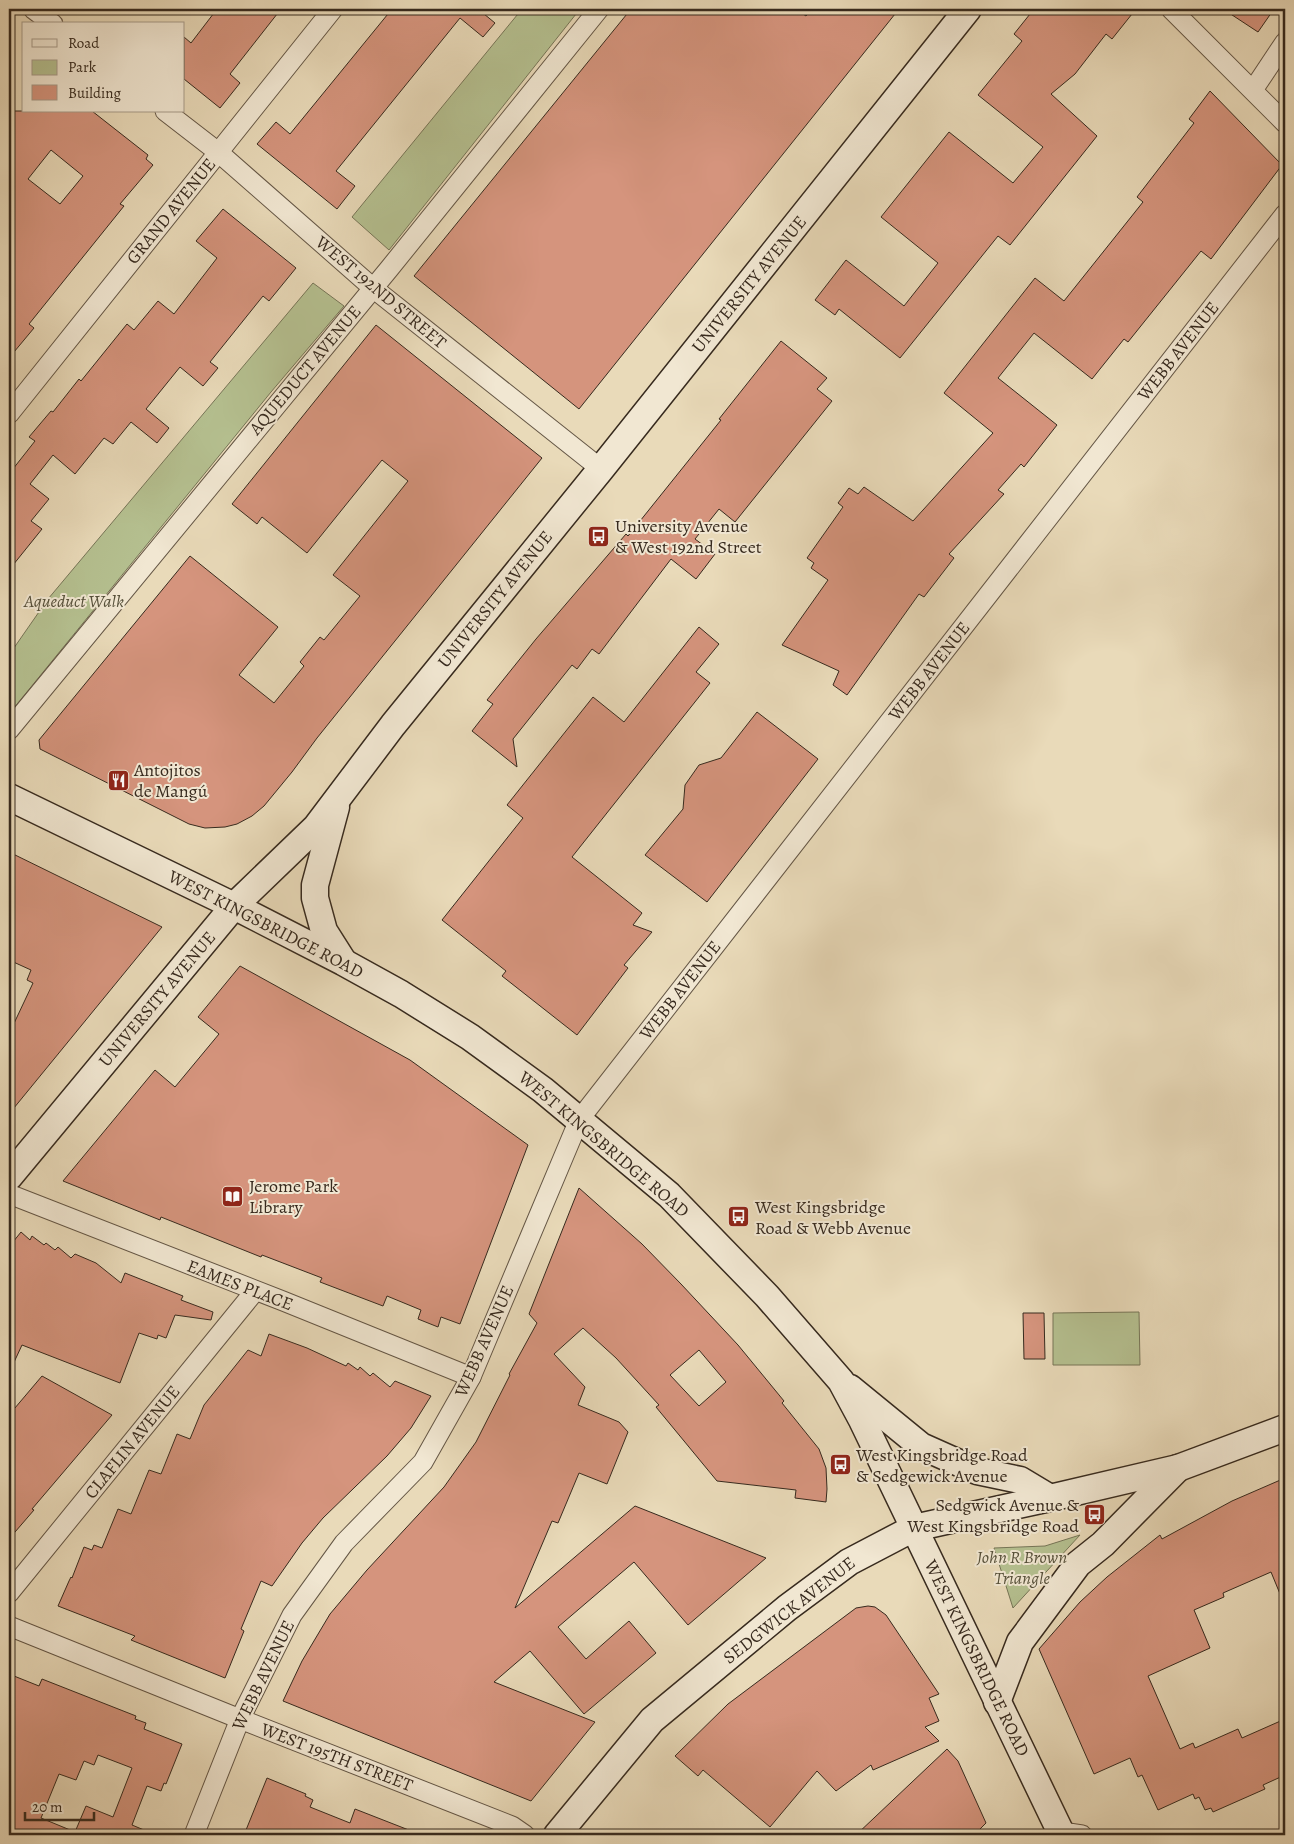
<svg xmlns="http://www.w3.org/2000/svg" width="1294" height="1844" font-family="Alegreya,serif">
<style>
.green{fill:#b5c090;stroke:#767557}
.building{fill:#d5947d;stroke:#372a1e;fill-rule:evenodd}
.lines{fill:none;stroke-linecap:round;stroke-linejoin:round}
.street-casing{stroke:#645645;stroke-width:21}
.secondary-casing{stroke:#372a1e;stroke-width:29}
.street{stroke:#f1e7d2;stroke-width:19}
.secondary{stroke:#f1e7d2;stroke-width:26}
.labels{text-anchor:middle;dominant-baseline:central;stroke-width:4;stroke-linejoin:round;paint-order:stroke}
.street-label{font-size:18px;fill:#372a1e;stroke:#f1e7d2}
.poi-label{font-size:18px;fill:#372a1e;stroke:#f1e7d2;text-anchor:start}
.park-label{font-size:18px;font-style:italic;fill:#56503a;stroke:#f1e7d2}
</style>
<rect width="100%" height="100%" fill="#e9dab9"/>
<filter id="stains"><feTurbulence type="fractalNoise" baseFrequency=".004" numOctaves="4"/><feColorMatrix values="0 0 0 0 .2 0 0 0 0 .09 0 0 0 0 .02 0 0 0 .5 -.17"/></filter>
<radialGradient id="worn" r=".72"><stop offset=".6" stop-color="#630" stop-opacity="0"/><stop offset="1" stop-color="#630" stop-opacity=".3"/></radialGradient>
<!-- green -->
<g class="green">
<path d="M522,9H580L389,250L352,217Z"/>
<path d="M313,283L344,306L271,392L9,714V655L48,599Z"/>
<path d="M1139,1312L1140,1365H1053V1313Z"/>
<path d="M1080,1535L1013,1608L994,1548L1045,1546Z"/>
</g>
<!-- building -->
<g class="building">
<path d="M217,9H281L230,74L240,83L220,108L184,79V37L191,43Z"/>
<path d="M392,9H478L495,23L483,37L460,18L336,171L355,186L337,209L257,144L276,122L290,134Z"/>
<path d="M631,9H796L806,16L812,9H899L579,409L414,276Z"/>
<path d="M1034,9H1136L1112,39L1106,34L1075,74L1051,94L1097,136L1010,245L998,236L900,358L839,309L835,315L815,300L846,260L904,306L938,263L881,217L949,132L1013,183L1043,147L978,95L1022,41L1014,34Z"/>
<path d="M1223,9H1274L1258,32Z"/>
<path d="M1210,91L1282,165L1211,259L1201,251L1128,342L1124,339L1092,379L1034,333L998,378L1057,425L1024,467L1021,464L998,490L1004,494L949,554L954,558L924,597L919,594L847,695L833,685L839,671L782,645L828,580L811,568L814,563L807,558L843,507L838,503L849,488L858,494L864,487L913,521L993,433L944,393L1035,278L1064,301L1143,202L1137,197L1194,123L1189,119Z"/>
<path d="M9,111H92L148,155L146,159L153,165L120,204L124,206L29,324L34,328L9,358ZM51,150L83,176L60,204L28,179Z"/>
<path d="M223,209L296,268L269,301L263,296L210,362L218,368L203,386L180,367L146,409L169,428L157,443L131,422L113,444L104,438L75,474L53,455L30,484L49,499L31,521L42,529L9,570V474L35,441L29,437L51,411L53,412L79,379L81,381L127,324L134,330L158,301L174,314L217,258L196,241Z"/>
<path d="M376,325L542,458L317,738L292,772L264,806L252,816L237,824L225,827L205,828L189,824L40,749L39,740L190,556L278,627L239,675L274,703L304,666L300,662L320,637L324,640L360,596L333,575L408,481L382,460L307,553L262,517L257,524L232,504Z"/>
<path d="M781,341L827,378L817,389L832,401L735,522L719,509L695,539L715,554L696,579L671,559L599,654L592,649L577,669L572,665L513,739L517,767L472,731L493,704L487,700L536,639L626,534L628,536L721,420L719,419Z"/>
<path d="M699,627L719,644L696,672L710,683L572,857L642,913L633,925L652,932L624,965L628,968L577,1035L502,976L506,971L442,920L523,818L507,805L593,697L624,722Z"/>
<path d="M757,712L818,759L707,902L645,855L683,809L685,785L699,765L721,758Z"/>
<path d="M9,852L162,927L9,1114V1034L33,983L27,980L31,970L9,960Z"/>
<path d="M240,966L410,1060L528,1145L460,1324L441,1317L438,1327L418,1319L421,1310L387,1296L383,1306L320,1282L322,1278L262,1255L261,1257L161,1217L160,1220L63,1181L155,1070L175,1087L219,1034L198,1017Z"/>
<path d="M579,1188L642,1244L681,1284L738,1345L784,1401L782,1403L819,1449L826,1468L827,1489L826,1502L795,1498L796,1490L717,1481L656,1407L659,1405L616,1358L583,1328L554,1354L585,1387L578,1405L619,1422L628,1432L607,1484L579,1473L558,1523L552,1521L515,1608L635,1506L766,1558L688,1625L634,1562L558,1627L586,1659L629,1621L656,1653L584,1714L530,1651L494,1682L595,1722L531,1801L283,1701L302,1661L330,1614L367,1570L444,1487L476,1442L510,1375L509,1374L537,1323L529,1314ZM699,1350L726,1382L699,1406L670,1375Z"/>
<path d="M21,1232L30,1240L32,1236L44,1245L46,1243L55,1250L58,1247L71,1258L75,1254L96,1263L121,1283L125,1273L183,1296L181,1300L213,1312L211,1320L175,1315L166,1338L158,1335L157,1339L139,1333L120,1383L22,1345L9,1373V1247Z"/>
<path d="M1023,1313H1044L1045,1359H1024Z"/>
<path d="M269,1334L307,1348L346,1366L348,1363L358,1370L360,1367L370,1376L373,1373L390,1387L395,1381L431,1396L411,1428L387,1456L323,1518L302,1543L272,1586L261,1581L241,1629L244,1631L225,1678L131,1640L135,1636L58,1606L69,1581L71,1577L72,1578L84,1547L92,1550L94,1545L102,1548L118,1509L131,1514L149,1470L161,1474L177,1434L190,1439L204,1405L248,1350L261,1356Z"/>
<path d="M42,1376L112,1415L32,1509L34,1510L9,1539V1415Z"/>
<path d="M1285,1478V1606L1271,1572L1223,1593L1224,1597L1194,1610L1210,1648L1148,1676L1180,1749L1193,1743L1195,1748L1238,1729L1242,1738L1285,1719V1775L1263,1785L1265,1789L1213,1812L1211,1808L1205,1810L1199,1797L1195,1799L1193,1794L1158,1810L1142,1775L1138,1777L1130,1758L1094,1774L1039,1649L1080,1602L1107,1577L1160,1535L1162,1539L1232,1501Z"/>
<path d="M868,1606L875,1607L886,1615L939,1694L929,1698L939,1721L925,1727L939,1741L873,1770L871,1765L836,1791L817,1771L770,1827L703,1770L698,1776L675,1756L728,1704L856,1608Z"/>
<path d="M9,1674L39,1686L42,1679L136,1716L135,1719L146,1723L144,1729L182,1744L166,1784L164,1783L161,1791L147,1786L132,1825L156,1835H9ZM98,1755L132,1768L113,1817L86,1806L75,1832L41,1818L59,1774L76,1780L84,1761L94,1765Z"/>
<path d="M947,1749L958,1761L986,1823L974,1835H856Z"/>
<path d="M267,1778L306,1794L305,1796L313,1800L310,1807L350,1823L355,1809L419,1834V1835H244Z"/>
</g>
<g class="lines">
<defs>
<g id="street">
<path d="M33,9L53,24"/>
<path d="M1171,9L1285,123"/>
<path d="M1253,90L1285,42"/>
<path d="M165,111L218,152L373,288L601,469"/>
<path d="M9,414L333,9"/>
<path d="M9,730L389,269L599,9"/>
<path d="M9,1194L283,1301L471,1377"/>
<path d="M9,1593L255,1291"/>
<path d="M9,1626L240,1719L512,1826L525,1835"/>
<path d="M194,1835L240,1719L292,1615L344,1543L423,1462L471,1377L579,1120L1285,214"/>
<path d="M1058,1835L1062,1832L1082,1835"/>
</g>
<g id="secondary">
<path d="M9,797L234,906L343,962L401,994L470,1037L543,1090L669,1195L767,1296L841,1381L862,1420L1062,1835"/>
<path d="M336,807L315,885V898L324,931L343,961"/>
<path d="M9,1177L234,906L316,827L393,725L601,469L968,9"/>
<path d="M850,1388L921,1446L977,1471L1020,1480L1050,1498"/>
<path d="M997,1702L1020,1642L1078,1564L1103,1544L1178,1468"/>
<path d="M557,1835L652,1720L787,1608L849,1562L914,1528L1050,1498L1178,1468L1285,1428"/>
</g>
</defs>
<!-- street casing -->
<use href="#street" class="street-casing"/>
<!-- secondary casing -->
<use href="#secondary" class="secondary-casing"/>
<!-- street -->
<use href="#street" class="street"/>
<!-- secondary -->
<use href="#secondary" class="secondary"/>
</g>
<!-- icons -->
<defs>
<symbol id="bus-square" viewBox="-11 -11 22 22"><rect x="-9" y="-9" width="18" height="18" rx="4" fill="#8f2418" stroke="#f1e7d2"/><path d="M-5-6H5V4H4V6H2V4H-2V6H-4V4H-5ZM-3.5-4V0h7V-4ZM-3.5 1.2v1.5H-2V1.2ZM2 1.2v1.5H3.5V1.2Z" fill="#fff"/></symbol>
<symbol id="restaurant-square" viewBox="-11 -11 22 22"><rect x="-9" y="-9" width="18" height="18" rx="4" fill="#8f2418" stroke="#f1e7d2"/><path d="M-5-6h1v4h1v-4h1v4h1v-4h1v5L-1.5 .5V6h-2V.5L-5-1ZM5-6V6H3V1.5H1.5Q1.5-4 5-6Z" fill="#fff"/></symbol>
<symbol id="library-square" viewBox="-11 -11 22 22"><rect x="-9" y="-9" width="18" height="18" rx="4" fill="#8f2418" stroke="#f1e7d2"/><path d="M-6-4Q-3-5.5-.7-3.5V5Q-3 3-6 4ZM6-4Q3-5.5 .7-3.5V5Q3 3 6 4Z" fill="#fff"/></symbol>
</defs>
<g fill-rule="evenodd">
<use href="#bus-square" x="586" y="524" width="25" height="25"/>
<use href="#restaurant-square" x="106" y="768" width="25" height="25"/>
<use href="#library-square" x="220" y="1184" width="25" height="25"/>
<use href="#bus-square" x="726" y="1204" width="25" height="25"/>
<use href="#bus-square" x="828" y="1452" width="25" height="25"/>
<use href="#bus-square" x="1082" y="1502" width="25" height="25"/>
</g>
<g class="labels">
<!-- street labels -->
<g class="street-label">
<text transform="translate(171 211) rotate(-51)">GRAND AVENUE</text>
<text transform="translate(749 284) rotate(-51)">UNIVERSITY AVENUE</text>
<text transform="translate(381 292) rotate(40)">WEST 192ND STREET</text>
<text transform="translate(1178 351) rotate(-52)">WEBB AVENUE</text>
<text transform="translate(305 370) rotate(-50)">AQUEDUCT AVENUE</text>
<text transform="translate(495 599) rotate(-51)">UNIVERSITY AVENUE</text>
<text transform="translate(929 671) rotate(-52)">WEBB AVENUE</text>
<text transform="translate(266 924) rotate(27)">WEST KINGSBRIDGE ROAD</text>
<text transform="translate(680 990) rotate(-52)">WEBB AVENUE</text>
<text transform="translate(157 999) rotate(-50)">UNIVERSITY AVENUE</text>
<text transform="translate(604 1144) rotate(40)">WEST KINGSBRIDGE ROAD</text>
<text transform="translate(240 1285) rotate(21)">EAMES PLACE</text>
<text transform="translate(484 1341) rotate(-66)">WEBB AVENUE</text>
<text transform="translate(132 1442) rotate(-51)">CLAFLIN AVENUE</text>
<text transform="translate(789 1610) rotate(-38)">SEDGWICK AVENUE</text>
<text transform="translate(977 1658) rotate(64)">WEST KINGSBRIDGE ROAD</text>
<text transform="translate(263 1675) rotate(-64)">WEBB AVENUE</text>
<text transform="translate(337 1757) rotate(21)">WEST 195TH STREET</text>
</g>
<!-- poi labels -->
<g class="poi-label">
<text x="615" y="526">University Avenue<tspan x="615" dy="21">&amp; West 192nd Street</tspan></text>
<text x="134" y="770">Antojitos<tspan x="134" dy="21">de Mangú</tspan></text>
<text x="249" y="1186">Jerome Park<tspan x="249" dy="21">Library</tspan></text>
<text x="755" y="1207">West Kingsbridge<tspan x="755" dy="21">Road &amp; Webb Avenue</tspan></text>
<text x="856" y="1455">West Kingsbridge Road<tspan x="856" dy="21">&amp; Sedgewick Avenue</tspan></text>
<text x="1079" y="1505" text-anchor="end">Sedgwick Avenue &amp;<tspan x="1079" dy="21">West Kingsbridge Road</tspan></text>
</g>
<!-- park labels -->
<g class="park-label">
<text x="74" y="601">Aqueduct Walk</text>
<text x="1022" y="1557">John R Brown<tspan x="1022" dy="21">Triangle</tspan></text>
</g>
</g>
<!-- margin -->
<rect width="1294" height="1844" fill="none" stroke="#e9dab9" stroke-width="30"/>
<rect x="10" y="10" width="1274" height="1824" fill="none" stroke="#372a1e" stroke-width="2.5"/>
<rect x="15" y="15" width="1264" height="1814" fill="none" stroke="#372a1e"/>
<!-- legend -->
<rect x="22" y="22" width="162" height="90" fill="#f1e7d2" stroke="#a79b8a"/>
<rect x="32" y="39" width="25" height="8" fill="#f1e7d2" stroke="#a79b8a"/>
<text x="68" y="48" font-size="15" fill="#372a1e">Road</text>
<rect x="32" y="60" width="25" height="15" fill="#b5c090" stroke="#a79b8a"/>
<text x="68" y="72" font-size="15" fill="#372a1e">Park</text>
<rect x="32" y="85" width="25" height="15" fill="#d5947d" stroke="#a79b8a"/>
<text x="68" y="98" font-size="15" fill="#372a1e">Building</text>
<!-- scale -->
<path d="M25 1812v8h69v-8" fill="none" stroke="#372a1e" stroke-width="2.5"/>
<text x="32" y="1812" font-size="15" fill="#372a1e" stroke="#f1e7d2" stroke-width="4" paint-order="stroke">20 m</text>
<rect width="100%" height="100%" filter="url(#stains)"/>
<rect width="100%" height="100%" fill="url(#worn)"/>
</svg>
